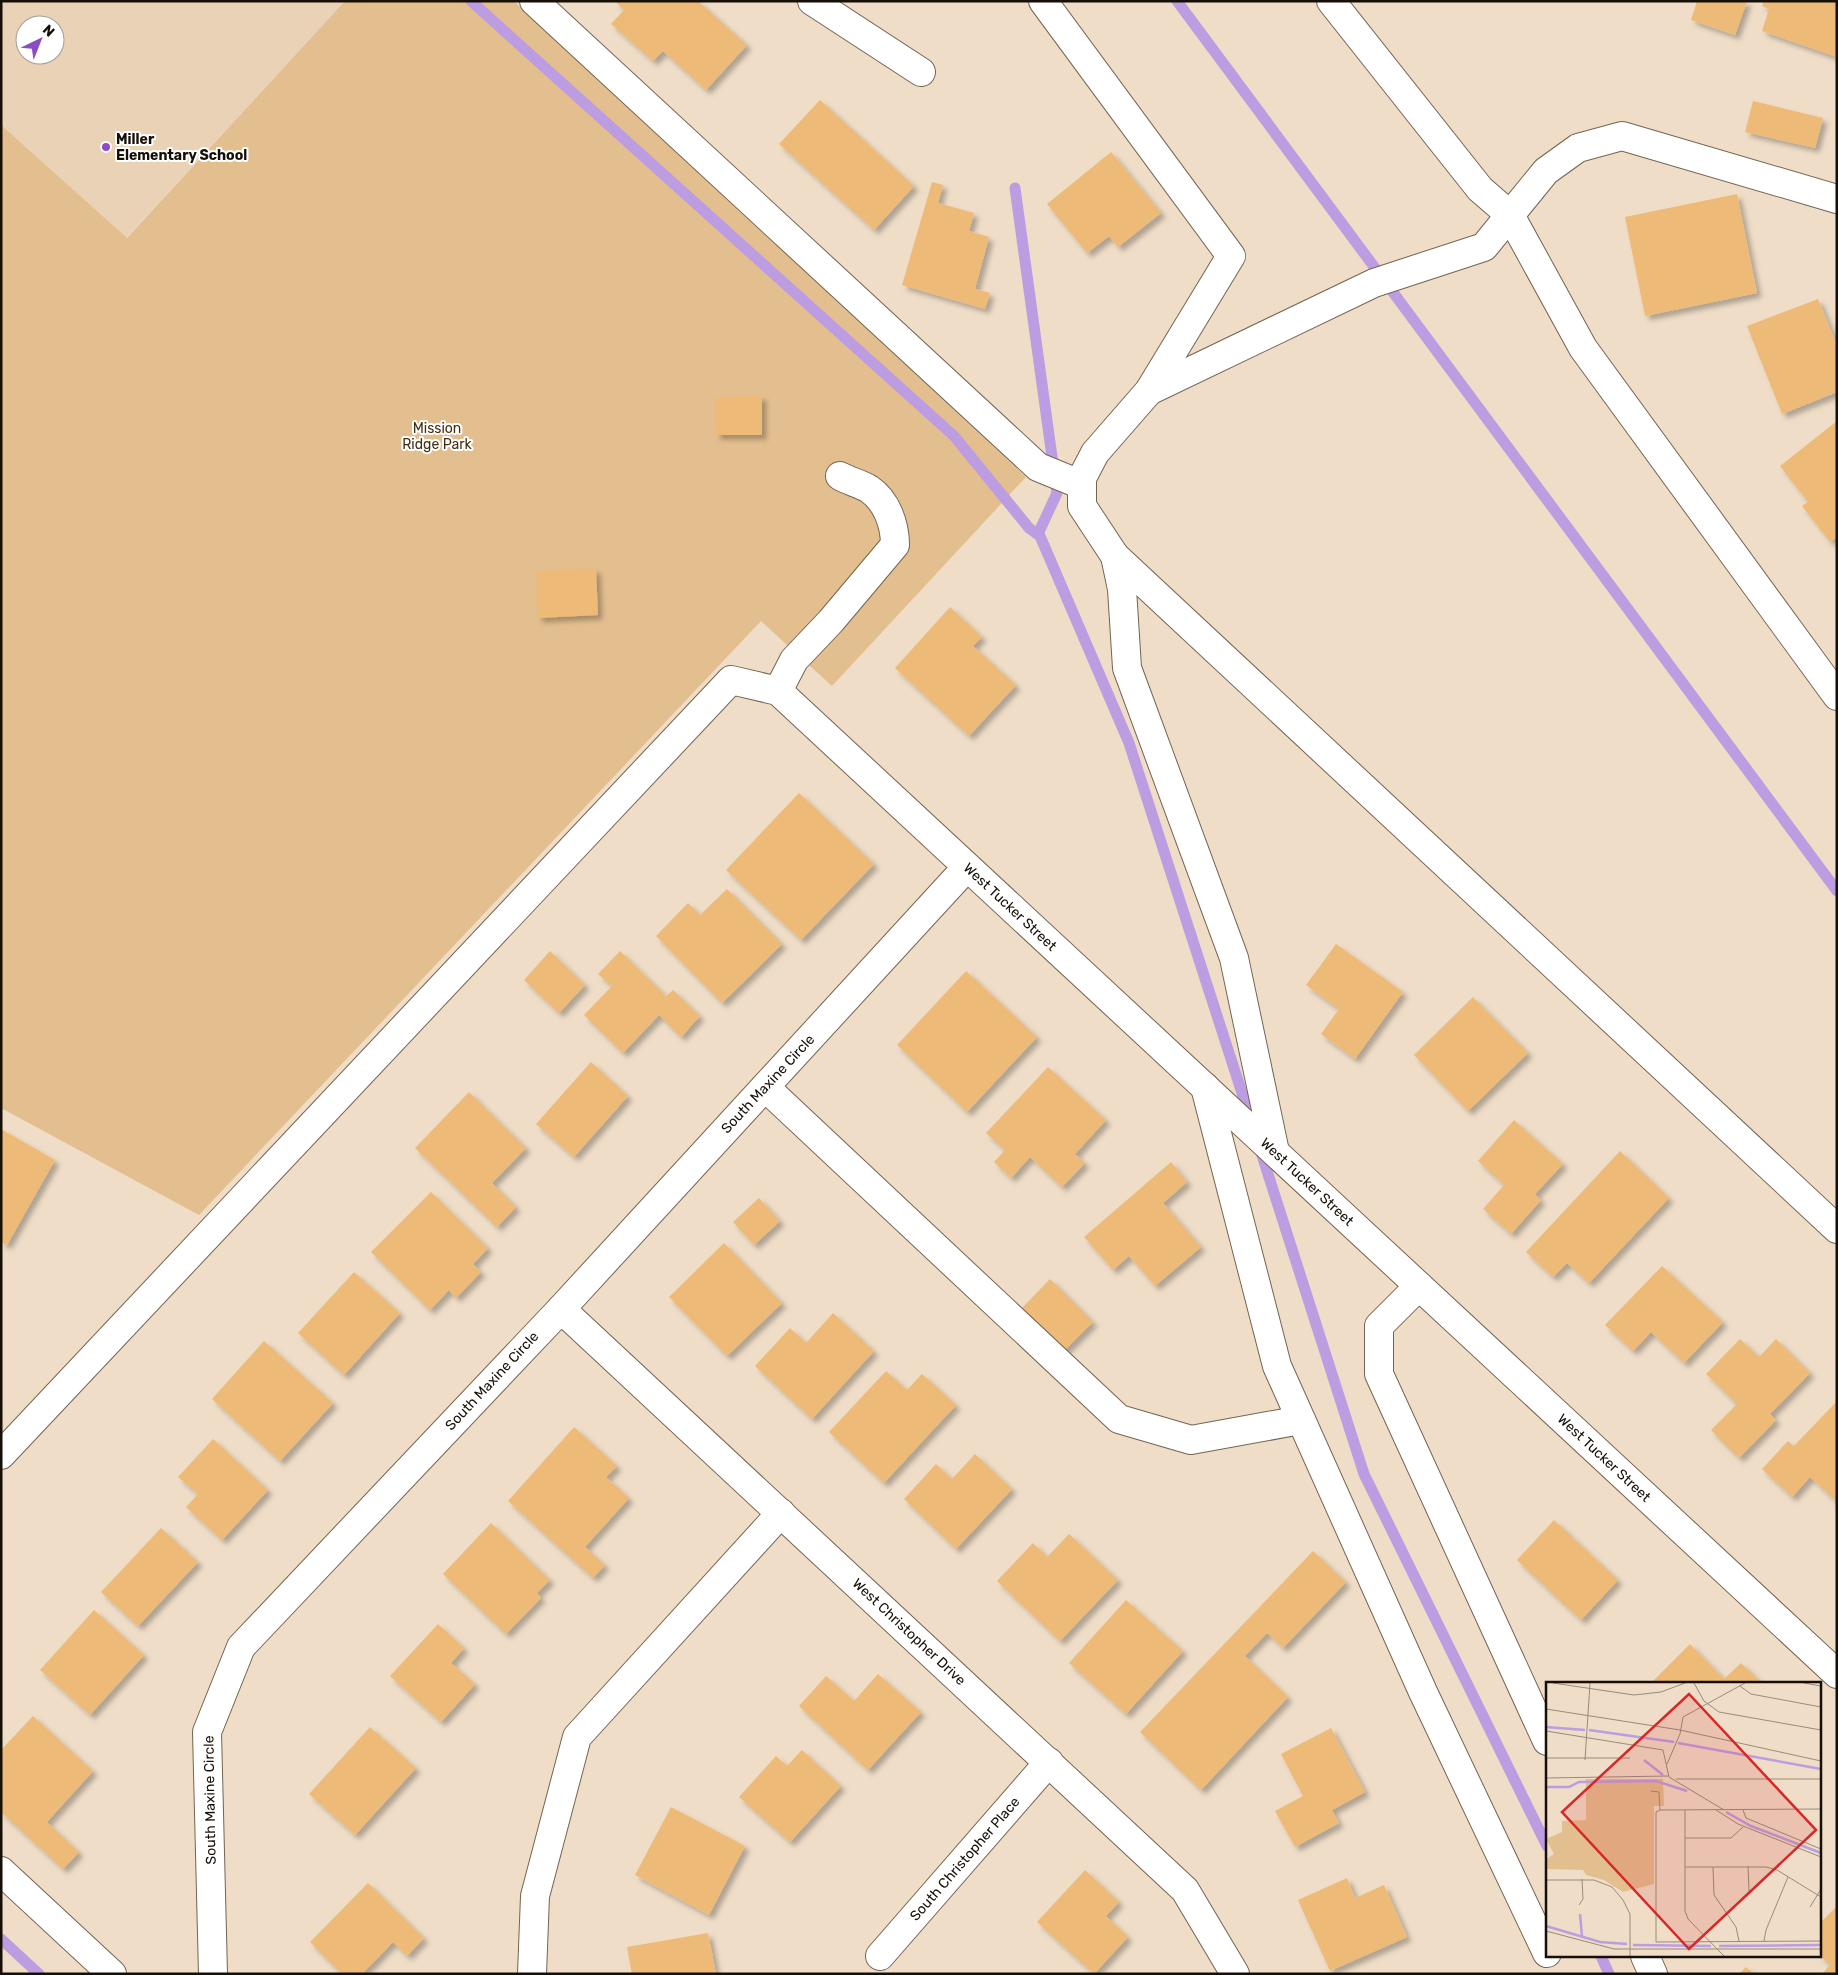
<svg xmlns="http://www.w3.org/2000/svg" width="1838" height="1975" font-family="Rubik,sans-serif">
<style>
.built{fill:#e9d2b5;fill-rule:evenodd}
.green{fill:#e3be8f}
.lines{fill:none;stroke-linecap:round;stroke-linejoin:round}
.stream{stroke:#bd9de2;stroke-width:11}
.building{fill:#eeba78;filter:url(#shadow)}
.minor-casing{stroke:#746451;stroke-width:30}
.minor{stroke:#fff;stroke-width:28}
.poi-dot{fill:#8b4dc3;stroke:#fff;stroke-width:2}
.labels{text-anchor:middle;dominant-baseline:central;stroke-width:4;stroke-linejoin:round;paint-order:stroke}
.poi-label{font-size:14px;font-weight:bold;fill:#150f07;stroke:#fff;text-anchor:start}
.park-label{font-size:14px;fill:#432e11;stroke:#fff}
.street-label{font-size:14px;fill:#150f07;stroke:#fff}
.inset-river{fill:none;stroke:#bd9de2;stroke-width:2.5}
.inset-road{fill:none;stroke:#988b7a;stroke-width:1}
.view{fill:#d62828;fill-opacity:0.15;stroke:#d62828;stroke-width:2.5}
.inset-edge{fill:none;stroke:#150f07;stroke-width:2.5}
</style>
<defs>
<filter id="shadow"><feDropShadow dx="4.5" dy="4.5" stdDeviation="2.5" flood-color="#0004"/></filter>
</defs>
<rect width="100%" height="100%" fill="#efddc7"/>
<!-- built -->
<path class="built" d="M1,1H345L1,373ZM25,25H55V55H25Z"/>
<!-- green -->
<path class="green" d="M345,1H514L1026,477L832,686L761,621L199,1215L1,1108V125L127,238Z"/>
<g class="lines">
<!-- stream -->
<g class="stream">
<path d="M471,1L954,436L1029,528L1040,536L1129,743L1251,1121"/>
<path d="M1177,1L1837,891"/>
<path d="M1015,188L1057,493L1038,534"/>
<path d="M1259,1146L1364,1474L1547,1846"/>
<path d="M1,1939L39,1974"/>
<path d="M1601,1956L1609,1974"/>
</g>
</g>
<!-- building -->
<g class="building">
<path d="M615,1H698L747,45L706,90L663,51L653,61L611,24L624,10Z"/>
<path d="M1697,1H1747L1735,35L1691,20Z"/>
<path d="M1764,1H1837V57L1762,31L1769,9L1762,6Z"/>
<path d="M820,100L914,186L874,230L779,144Z"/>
<path d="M1753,101L1823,118L1815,148L1745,132Z"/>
<path d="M1111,152L1161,213L1118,247L1109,236L1087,253L1047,204Z"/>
<path d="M932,182L943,185L938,203L974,213L969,231L989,237L975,289L990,293L985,309L902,285Z"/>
<path d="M1737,194L1757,293L1645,316L1625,217Z"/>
<path d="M1818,299L1837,346V392L1782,414L1747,326Z"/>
<path d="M762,396V435H716L715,397Z"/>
<path d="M1837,421V537L1830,542L1802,506L1808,502L1780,466Z"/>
<path d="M596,569L598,615L538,618L536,571Z"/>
<path d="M950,607L982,637L973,646L1016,685L969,736L895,668Z"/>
<path d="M799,793L874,864L801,940L726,870Z"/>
<path d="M727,889L782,944L722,1003L656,936L688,903L700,915Z"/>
<path d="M1336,944L1403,992L1355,1059L1321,1034L1339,1009L1306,985Z"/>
<path d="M550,951L585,985L559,1013L524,980Z"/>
<path d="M620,951L666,996L673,990L700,1016L681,1037L659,1015L623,1053L584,1015L612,986L598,974Z"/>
<path d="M966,971L1037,1037L967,1112L897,1045Z"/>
<path d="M1473,997L1528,1053L1468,1111L1414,1055Z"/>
<path d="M591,1062L628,1096L574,1157L536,1124Z"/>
<path d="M1048,1067L1106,1120L1075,1154L1085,1163L1062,1187L1030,1157L1011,1178L994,1162L1005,1150L986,1133Z"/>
<path d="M469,1092L526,1148L492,1183L516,1207L497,1227L415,1148Z"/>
<path d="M1514,1120L1563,1164L1535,1194L1541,1200L1511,1234L1483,1209L1504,1185L1478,1161Z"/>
<path d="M1,1129L55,1160L7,1245L1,1242Z"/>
<path d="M1620,1151L1669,1198L1589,1283L1567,1263L1553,1277L1526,1252Z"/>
<path d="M1171,1162L1187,1182L1163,1203L1201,1247L1155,1286L1129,1256L1113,1270L1084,1237Z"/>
<path d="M431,1192L488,1248L473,1264L481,1272L456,1298L449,1290L430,1310L371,1252Z"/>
<path d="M759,1198L780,1221L754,1245L733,1222Z"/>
<path d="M724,1243L782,1303L727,1356L669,1297Z"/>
<path d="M1662,1266L1723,1322L1684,1363L1651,1332L1633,1351L1605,1325Z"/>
<path d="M354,1272L400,1313L344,1375L298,1333Z"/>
<path d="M1050,1279L1093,1322L1063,1352L1021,1309Z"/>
<path d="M833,1313L874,1351L812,1419L755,1366L790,1328L806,1343Z"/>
<path d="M1740,1339L1759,1357L1776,1339L1810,1373L1770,1414L1776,1420L1739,1458L1711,1430L1737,1404L1706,1374Z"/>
<path d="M264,1341L333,1403L280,1461L212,1399Z"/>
<path d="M886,1371L907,1390L922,1374L956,1405L884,1483L829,1432Z"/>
<path d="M1837,1401V1502L1810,1477L1792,1497L1762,1469L1788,1441L1794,1446Z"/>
<path d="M574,1427L617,1466L606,1477L629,1498L585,1547L605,1565L593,1578L508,1501Z"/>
<path d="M213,1439L268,1490L222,1540L186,1507L198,1494L178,1477Z"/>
<path d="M975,1454L1012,1489L956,1549L904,1499L936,1464L952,1479Z"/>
<path d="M1554,1520L1618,1580L1581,1620L1517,1560Z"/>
<path d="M491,1523L550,1580L537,1593L541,1598L506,1634L443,1574Z"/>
<path d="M161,1528L198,1562L138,1626L101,1592Z"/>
<path d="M1069,1534L1118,1580L1060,1641L997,1581L1033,1543L1047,1557Z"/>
<path d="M1313,1551L1346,1582L1283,1648L1267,1633L1245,1656L1288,1697L1201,1790L1140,1732Z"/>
<path d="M1126,1600L1183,1651L1126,1714L1069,1663Z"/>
<path d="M94,1610L144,1655L90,1715L40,1670Z"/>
<path d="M438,1624L464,1648L451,1663L475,1684L441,1722L390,1676Z"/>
<path d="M1690,1644L1724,1679L1741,1663L1762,1684H1650Z"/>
<path d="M878,1674L921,1712L868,1770L799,1706L826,1676L854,1701Z"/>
<path d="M33,1716L93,1771L47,1822L79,1852L63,1869L1,1812V1750Z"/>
<path d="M370,1727L416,1768L355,1835L309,1794Z"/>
<path d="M1331,1728L1365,1792L1332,1810L1339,1823L1295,1847L1275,1811L1303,1796L1281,1754Z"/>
<path d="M802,1750L841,1786L790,1842L739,1797L776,1756L787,1766Z"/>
<path d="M671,1807L745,1846L709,1915L635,1875Z"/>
<path d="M1085,1870L1119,1902L1106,1916L1128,1937L1094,1974L1037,1922Z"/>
<path d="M1347,1878L1355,1898L1384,1885L1407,1937L1330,1971L1298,1900Z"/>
<path d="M368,1883L424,1938L407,1956L393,1942L362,1974H342L310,1942Z"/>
<path d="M1837,1906V1974H1822L1830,1965L1819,1954V1924Z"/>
<path d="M708,1933L716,1974H632L627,1947Z"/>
<path d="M1746,1967L1754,1974H1739Z"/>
</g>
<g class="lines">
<defs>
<g id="minor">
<path d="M534,1L1038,467L1082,485"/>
<path d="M812,1L921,72"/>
<path d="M1043,1L1231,256L1149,391L1095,453L1082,478V506L1115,556L1122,589L1127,668L1234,958L1275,1152"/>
<path d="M1331,1L1480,189L1510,215L1583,348L1837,696"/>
<path d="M1149,391L1374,283L1484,247L1546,171L1578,148L1622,136L1837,199"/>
<path d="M1115,556L1837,1229"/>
<path d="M778,691L794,660L831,621L895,545C895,525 887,501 869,489C861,484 849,481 840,476"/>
<path d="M765,1087L1119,1419L1191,1440L1301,1420"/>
<path d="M1205,1087L1277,1366L1423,1692L1547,1953"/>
<path d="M1419,1286L1379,1326V1374L1547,1741"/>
<path d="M561,1309L1185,1890L1235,1974"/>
<path d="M1,1455L731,680L778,691L1837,1674"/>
<path d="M1,1871L112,1974"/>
<path d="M880,1956L1049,1762"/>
<path d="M1645,1956L1653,1974"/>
<path d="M213,1974L207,1732L241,1647L561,1309L967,867"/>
<path d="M532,1974L535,1896L577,1737L781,1513"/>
</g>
</defs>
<!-- minor casing -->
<use href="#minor" class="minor-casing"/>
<!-- minor -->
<use href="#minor" class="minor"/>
</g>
<!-- markers -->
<circle class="poi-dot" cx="106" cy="147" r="5"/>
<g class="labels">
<!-- poi labels -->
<g class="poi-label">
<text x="116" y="139">Miller<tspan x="116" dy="16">Elementary School</tspan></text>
</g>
<!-- park labels -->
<g class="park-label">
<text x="437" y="428">Mission<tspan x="437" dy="16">Ridge Park</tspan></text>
</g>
<!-- street labels -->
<g class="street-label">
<text transform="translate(1010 907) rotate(43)">West Tucker Street</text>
<text transform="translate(768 1084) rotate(-47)">South Maxine Circle</text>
<text transform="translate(1307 1182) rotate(43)">West Tucker Street</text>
<text transform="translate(492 1381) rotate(-47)">South Maxine Circle</text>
<text transform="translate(1604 1458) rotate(43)">West Tucker Street</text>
<text transform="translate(909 1632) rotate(43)">West Christopher Drive</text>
<text transform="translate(210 1800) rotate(-91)">South Maxine Circle</text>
<text transform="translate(965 1859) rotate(-49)">South Christopher Place</text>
</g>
</g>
<!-- overview -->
<g transform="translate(1546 1682)">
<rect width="275" height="275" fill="#efddc7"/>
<path d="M40,97H117L118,124H108V202L77,210L58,198L40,193L37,188L0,187V177L8,172L0,157L16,150V139L40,138Z" fill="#e3be8f"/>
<path class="inset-river" d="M0,45L39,48M43,48L128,60M132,61L275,87M98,78L117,93M0,105H23L33,100L110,99L141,109M180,130L205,144L275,171M34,232L36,254M0,244L54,260L81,262M87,263L165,264M173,264L275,263"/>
<path class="inset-road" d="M7,1L88,13L115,10L139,1M148,1L158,19L173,30L275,48M258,1L275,4M194,4L205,12L275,25M0,27L134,48L275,79M0,49L117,68L123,95L178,128M0,76H84M39,78L44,1M121,82L134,52L137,35L199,1M0,96L122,94M130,97H275M105,109L113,110L114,128L110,130V260L275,259M114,128L275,127M139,128V229L142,237L178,274M170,128L192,142L275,175M197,128L200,136L275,167M139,156H185L197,145M202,184L203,209M139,185H220L231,188L275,215M167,185L168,213L190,245L193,259M0,198H48L66,205L77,218L84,232V274M33,223L37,217L36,197M264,225L275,207M0,249L68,267H275M218,259L220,248L242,195"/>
<path class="view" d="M143,12L270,148L143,267L16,130Z"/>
<rect width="275" height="275" class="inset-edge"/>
</g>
<!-- border -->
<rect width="1838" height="1975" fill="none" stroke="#150f07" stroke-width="5"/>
<!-- north arrow -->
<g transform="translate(40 40) rotate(43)"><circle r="24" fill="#ffffff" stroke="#a19f9c"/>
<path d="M0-4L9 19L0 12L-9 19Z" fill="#8b4dc3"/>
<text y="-8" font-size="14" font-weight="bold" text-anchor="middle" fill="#150f07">N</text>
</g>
</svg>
